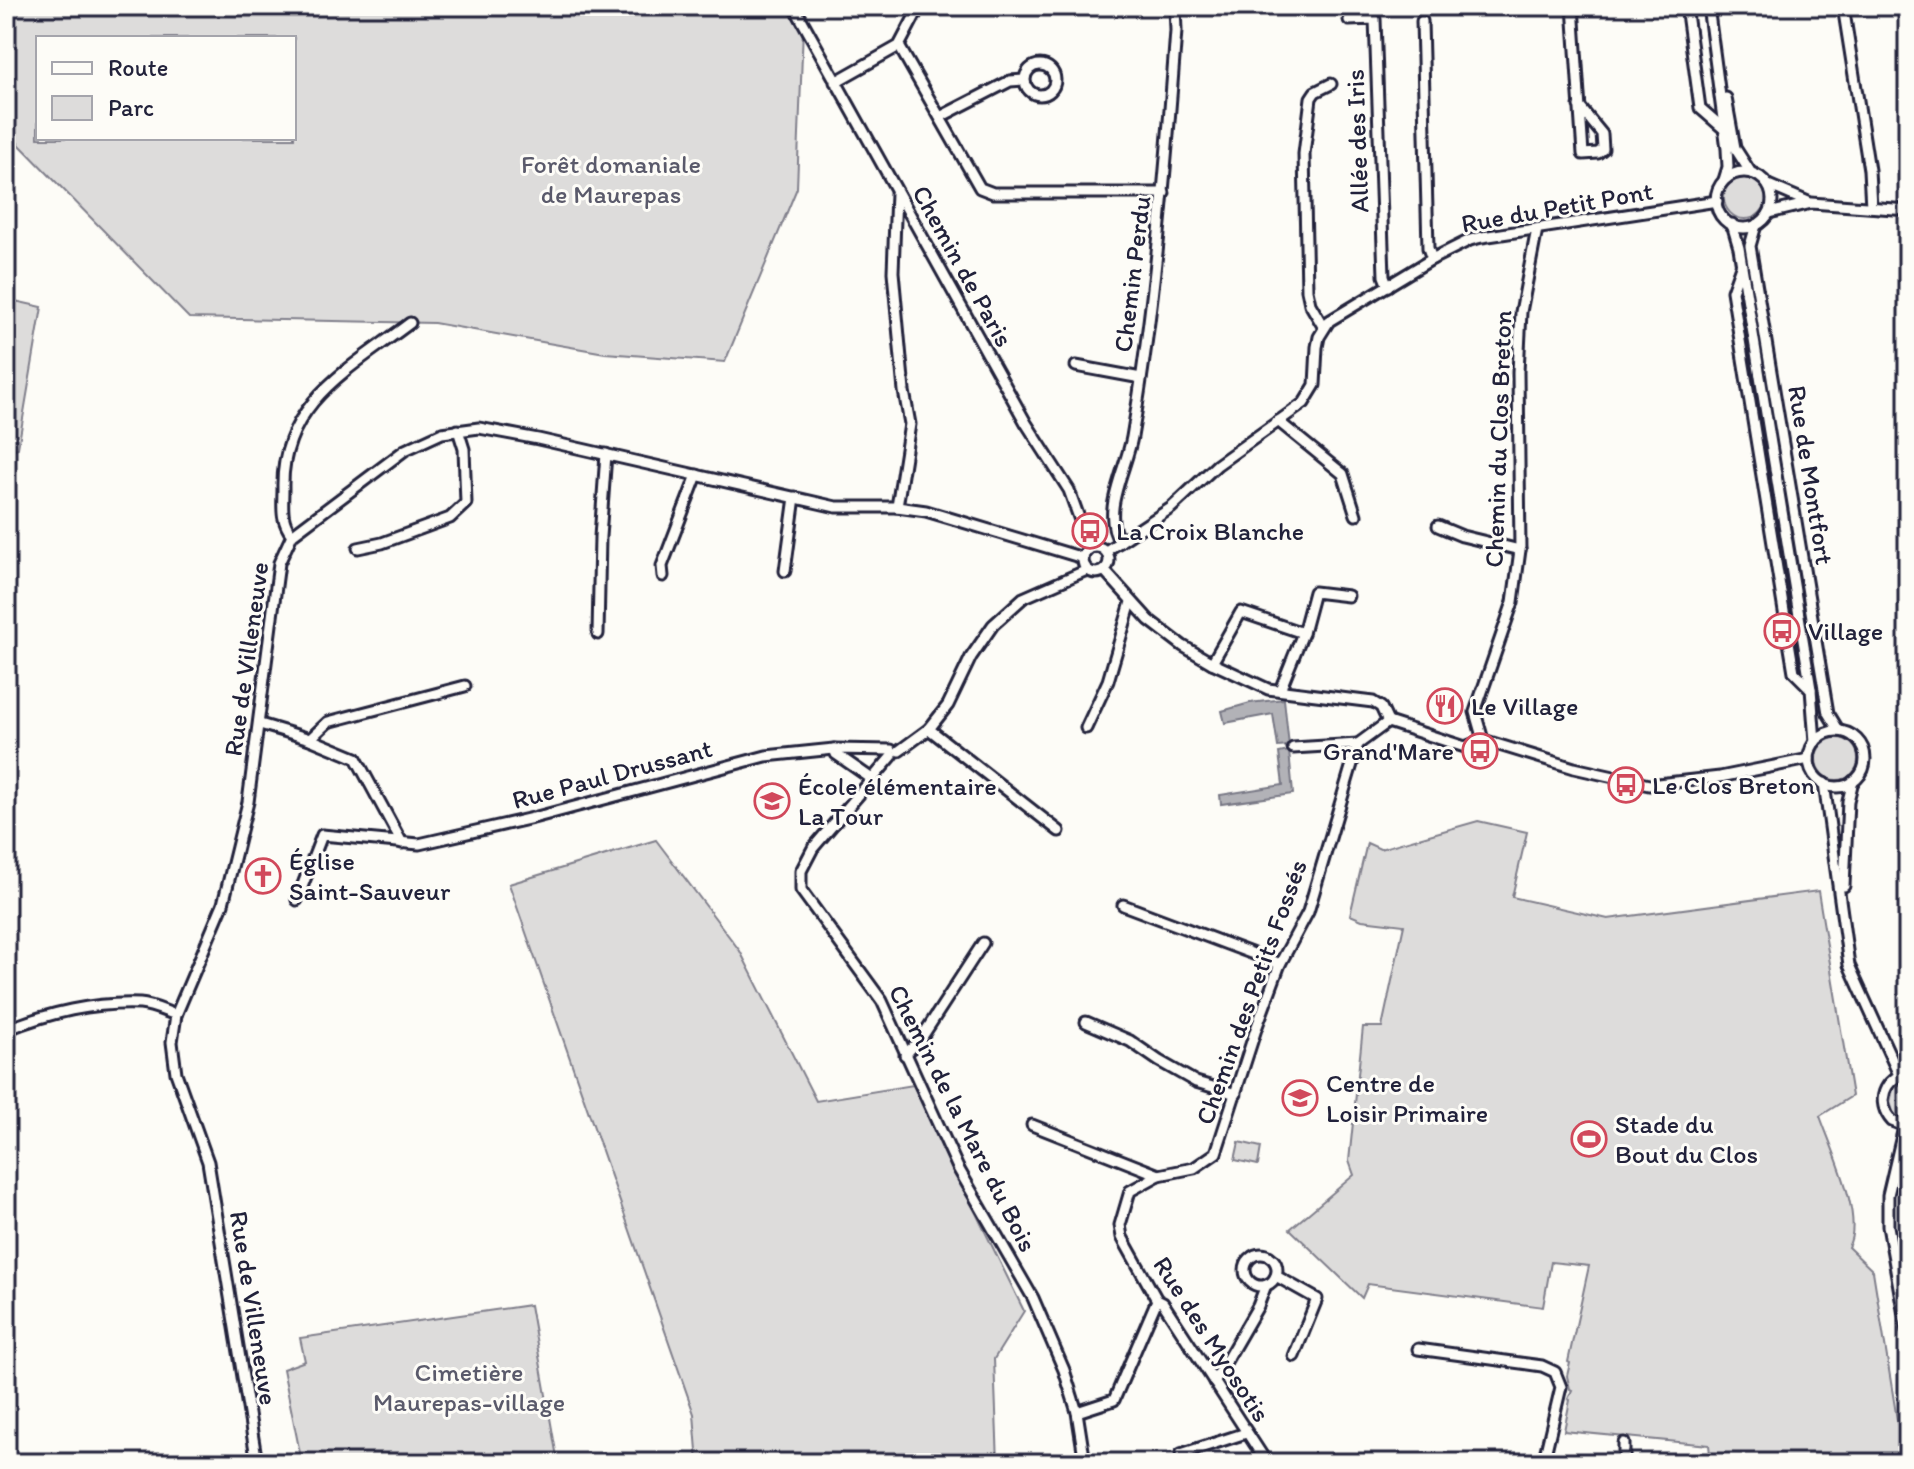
<svg xmlns="http://www.w3.org/2000/svg" width="1914" height="1469" font-family="Itim,sans-serif">
<style>
.green{fill:#dddcdb;stroke:#807f8b;stroke-width:2;fill-rule:evenodd}
.water{fill:#b2b2b7;stroke:#787885;stroke-width:2}
.lines{fill:none;stroke-linecap:round;stroke-linejoin:round}
.minor-casing{stroke:#22223b;stroke-width:15}
.minor{stroke:#fdfcf7;stroke-width:9}
.labels{text-anchor:middle;dominant-baseline:central;stroke-width:6;stroke-linejoin:round;paint-order:stroke}
.street-label{font-size:26px;fill:#22223b;stroke:#fdfcf7}
.park-label{font-size:26px;fill:#5a5a6b;stroke:#fdfcf7}
.poi-label{font-size:26px;fill:#22223b;stroke:#fdfcf7;text-anchor:start}
</style>
<rect width="100%" height="100%" fill="#fdfcf7"/>
<filter id="ink" filterUnits="userSpaceOnUse"><feTurbulence type="fractalNoise" baseFrequency=".0125" numOctaves="2"/><feDisplacementMap in="SourceGraphic" scale="16" xChannelSelector="R" yChannelSelector="G"/><feConvolveMatrix kernelMatrix="1 2 1 2 8 2 1 2 1" color-interpolation-filters="sRGB"/></filter>
<g filter="url(#ink)">
<!-- green -->
<g class="green">
<path d="M6,6H794L803,27L797,188L725,362L605,353L434,323L189,318L11,136L6,171ZM38,38H294V138H38Z"/>
<circle cx="1745" cy="198" r="21"/>
<path d="M6,299L42,307L18,448L6,451Z"/>
<circle cx="1837" cy="759" r="21"/>
<path d="M1478,821L1527,832L1512,897L1608,919L1818,891L1852,1096L1820,1116C1831,1148 1865,1217 1848,1247L1873,1271L1904,1463H1711L1709,1445L1564,1431L1570,1400L1568,1399L1572,1390L1570,1389L1567,1376L1570,1363L1568,1362L1589,1266L1551,1262L1543,1307L1368,1284L1362,1298L1290,1229L1354,1175L1349,1161L1363,1027H1382L1404,925L1362,920L1350,915L1367,843L1380,849Z"/>
<path d="M656,840L740,951L816,1101L913,1085L1024,1311L994,1359L998,1463H698L694,1414L509,884Z"/>
<path d="M1908,1081V1122L1894,1115L1890,1102L1893,1089Z"/>
<path d="M1239,1142L1261,1147L1258,1165L1235,1160Z"/>
<path d="M530,1305L558,1463H456L454,1459L431,1463H302L283,1369L305,1361L300,1338Z"/>
</g>
<!-- water -->
<g class="water">
<path d="M1284,699L1289,746L1278,747L1273,714L1225,723L1222,711L1250,703Z"/>
<path d="M1289,751L1293,794L1221,804L1220,795L1283,785L1279,753Z"/>
</g>
<g class="lines">
<defs>
<g id="minor">
<path d="M794,6L1026,423L1069,490L1090,548"/>
<path d="M1573,6L1583,154L1598,153L1603,149L1602,134L1579,106"/>
<path d="M1686,6L1700,108L1723,128"/>
<path d="M1708,6L1727,149L1728,167L1724,180"/>
<path d="M1843,6L1869,170L1871,207"/>
<path d="M1349,20L1375,19L1384,276L1388,286"/>
<path d="M1422,21L1428,248L1432,259"/>
<path d="M899,46L980,188L993,193H1164"/>
<circle cx="1040" cy="80" r="15"/>
<path d="M835,82L899,46L920,6"/>
<path d="M1726,98L1735,148L1751,173"/>
<path d="M940,117L1010,81L1024,80"/>
<circle cx="1744" cy="200" r="28"/>
<path d="M1768,185L1808,202"/>
<path d="M896,193L893,272L904,391L910,424L897,507"/>
<path d="M1769,213L1811,203L1908,210"/>
<path d="M1732,224L1739,248L1811,689L1815,742"/>
<path d="M1756,225L1750,246L1828,713L1839,731"/>
<path d="M1741,266L1732,291L1787,630L1794,672L1811,689"/>
<path d="M1324,328L1310,304L1307,290L1304,154L1311,98L1315,92L1331,84"/>
<path d="M1076,366L1141,378"/>
<path d="M1278,421L1343,474L1356,515"/>
<path d="M1438,526L1462,536L1520,550"/>
<path d="M292,535C280,520 283,507 283,488C281,403 351,368 410,323"/>
<path d="M1120,542C1100,512 1126,470 1132,437C1155,303 1166,167 1176,31L1175,6"/>
<circle cx="1096" cy="560" r="13"/>
<path d="M358,548L382,543L450,518L466,503L464,449L458,430"/>
<path d="M1106,551L1171,508L1217,465L1304,403L1315,385L1317,347L1319,337L1329,321L1432,259L1470,240L1482,237L1717,201"/>
<path d="M1104,570L1149,620L1183,646L1212,663L1268,689L1373,702L1381,707L1388,722"/>
<path d="M785,571L795,497"/>
<path d="M663,576L662,566L697,475"/>
<path d="M598,634L600,537L606,454"/>
<path d="M1212,663L1241,612L1303,633"/>
<path d="M1280,690L1303,633L1314,592L1348,596"/>
<path d="M1388,722L1465,747L1483,740"/>
<path d="M260,724L310,739L356,758L402,843"/>
<path d="M1086,728L1108,681L1131,602"/>
<path d="M929,729L1059,831"/>
<circle cx="1837" cy="759" r="28"/>
<path d="M310,739L328,722L465,686"/>
<path d="M1483,740L1475,712L1513,602L1520,550L1518,372L1521,312L1537,229"/>
<path d="M1483,740L1574,768L1649,785L1720,777L1809,759"/>
<path d="M1293,748L1358,744"/>
<path d="M834,749L836,754L872,779"/>
<path d="M899,751L929,729L948,705L971,657L993,625L1023,598L1087,570"/>
<path d="M892,756L813,848L801,871V890L882,1001L958,1168L1033,1298L1064,1370L1077,1412L1085,1463"/>
<path d="M1824,783L1849,965L1899,1075"/>
<path d="M1844,886L1848,801L1853,781"/>
<path d="M297,900L322,835L419,844L533,818L766,756L834,749L891,750"/>
<path d="M1123,905L1280,964"/>
<path d="M1086,1022L1130,1041L1159,1061L1196,1082L1236,1094"/>
<path d="M6,1030C47,1013 95,1002 140,1004C153,1005 164,1011 176,1015"/>
<path d="M905,1055L922,1037L983,943"/>
<path d="M1032,1125L1159,1175"/>
<path d="M1904,1127L1888,1195V1226L1908,1337"/>
<path d="M1907,1127L1892,1121C1875,1102 1884,1078 1908,1073"/>
<circle cx="1261" cy="1270" r="16"/>
<path d="M1276,1276L1317,1299L1294,1356"/>
<path d="M1418,1349L1542,1366L1555,1372L1561,1387L1543,1463"/>
<path d="M1214,1382L1258,1306L1266,1285"/>
<path d="M1077,1412L1114,1400L1157,1300"/>
<path d="M1181,1454L1246,1433"/>
<path d="M257,1463L208,1162L176,1073L172,1042L176,1015L223,904L248,802L279,563L292,535L405,450L442,433L479,428L538,439L836,507H897L926,511L1083,558"/>
<path d="M1267,1463L1163,1303L1157,1300L1122,1237L1120,1225L1130,1191L1159,1175L1194,1168L1216,1153L1256,1029L1280,964L1308,912L1358,744L1388,722"/>
<path d="M1624,1463V1443"/>
</g>
</defs>
<!-- minor casing -->
<use href="#minor" class="minor-casing"/>
<!-- minor -->
<use href="#minor" class="minor"/>
</g>
</g>
<!-- icons -->
<defs>
<symbol id="bus-ring" viewBox="-11 -11 22 22"><circle r="9.5" fill="#fdfcf7" stroke="#d1495b" stroke-width="1.5"/><path d="M-5-6H5V4H4V6H2V4H-2V6H-4V4H-5ZM-3.5-4V0h7V-4ZM-3.5 1.2v1.5H-2V1.2ZM2 1.2v1.5H3.5V1.2Z" fill="#d1495b"/></symbol>
<symbol id="restaurant-ring" viewBox="-11 -11 22 22"><circle r="9.5" fill="#fdfcf7" stroke="#d1495b" stroke-width="1.5"/><path d="M-5-6h1v4h1v-4h1v4h1v-4h1v5L-1.5 .5V6h-2V.5L-5-1ZM5-6V6H3V1.5H1.5Q1.5-4 5-6Z" fill="#d1495b"/></symbol>
<symbol id="school-ring" viewBox="-11 -11 22 22"><circle r="9.5" fill="#fdfcf7" stroke="#d1495b" stroke-width="1.5"/><path d="M0-5L7-2L0 1L-7-2ZM-4 1L0 2.5L4 1V4Q0 6-4 4Z" fill="#d1495b"/></symbol>
<symbol id="church-ring" viewBox="-11 -11 22 22"><circle r="9.5" fill="#fdfcf7" stroke="#d1495b" stroke-width="1.5"/><path d="M-1.2-6h2.4v3.5h3.3v2.4h-3.3V6h-2.4V-.1h-3.3v-2.4h3.3Z" fill="#d1495b"/></symbol>
<symbol id="stadium-ring" viewBox="-11 -11 22 22"><circle r="9.5" fill="#fdfcf7" stroke="#d1495b" stroke-width="1.5"/><path d="M0-5a6.5 5 0 1 0 0 10a6.5 5 0 1 0 0-10ZM-3.5-1.8h7v3.6h-7Z" fill="#d1495b"/></symbol>
</defs>
<g fill-rule="evenodd">
<use href="#bus-ring" x="1070" y="511" width="40" height="40"/>
<use href="#bus-ring" x="1762" y="611" width="40" height="40"/>
<use href="#restaurant-ring" x="1425" y="686" width="40" height="40"/>
<use href="#bus-ring" x="1460" y="731" width="40" height="40"/>
<use href="#bus-ring" x="1606" y="765" width="40" height="40"/>
<use href="#school-ring" x="752" y="781" width="40" height="40"/>
<use href="#church-ring" x="243" y="856" width="40" height="40"/>
<use href="#school-ring" x="1280" y="1078" width="40" height="40"/>
<use href="#stadium-ring" x="1569" y="1119" width="40" height="40"/>
</g>
<g class="labels">
<!-- street labels -->
<g class="street-label">
<text transform="translate(1357 141) rotate(-92)">Allée des Iris</text>
<text transform="translate(1557 207) rotate(-10)">Rue du Petit Pont</text>
<text transform="translate(963 266) rotate(61)">Chemin de Paris</text>
<text transform="translate(1132 274) rotate(-83)">Chemin Perdu</text>
<text transform="translate(1498 439) rotate(-88)">Chemin du Clos Breton</text>
<text transform="translate(1811 475) rotate(81)">Rue de Montfort</text>
<text transform="translate(246 659) rotate(-82)">Rue de Villeneuve</text>
<text transform="translate(612 774) rotate(-15)">Rue Paul Drussant</text>
<text transform="translate(1251 992) rotate(-70)">Chemin des Petits Fossés</text>
<text transform="translate(963 1118) rotate(63)">Chemin de la Mare du Bois</text>
<text transform="translate(254 1308) rotate(81)">Rue de Villeneuve</text>
<text transform="translate(1212 1339) rotate(57)">Rue des Myosotis</text>
</g>
<!-- park labels -->
<g class="park-label">
<text x="611" y="164">Forêt domaniale<tspan x="611" dy="30">de Maurepas</tspan></text>
<text x="469" y="1372">Cimetière<tspan x="469" dy="30">Maurepas-village</tspan></text>
</g>
<!-- poi labels -->
<g class="poi-label">
<text x="1116" y="531">La Croix Blanche</text>
<text x="1808" y="631">Village</text>
<text x="1471" y="706">Le Village</text>
<text x="1454" y="751" text-anchor="end">Grand'Mare</text>
<text x="1652" y="785">Le Clos Breton</text>
<text x="798" y="786">École élémentaire<tspan x="798" dy="30">La Tour</tspan></text>
<text x="289" y="861">Église<tspan x="289" dy="30">Saint-Sauveur</tspan></text>
<text x="1326" y="1083">Centre de<tspan x="1326" dy="30">Loisir Primaire</tspan></text>
<text x="1615" y="1124">Stade du<tspan x="1615" dy="30">Bout du Clos</tspan></text>
</g>
</g>
<!-- margin -->
<rect width="1914" height="1469" fill="none" stroke="#fdfcf7" stroke-width="32"/>
<rect x="16" y="16" width="1882" height="1437" fill="none" stroke="#22223b" stroke-width="3" filter="url(#ink)"/>
<!-- legend -->
<rect x="36" y="36" width="260" height="104" fill="#fdfcf7" stroke="#a5a5ac" stroke-width="2"/>
<rect x="52" y="62" width="40" height="12" fill="#fdfcf7" stroke="#a5a5ac" stroke-width="2"/>
<text x="108" y="76" font-size="24" fill="#22223b">Route</text>
<rect x="52" y="96" width="40" height="24" fill="#dddcdb" stroke="#a5a5ac" stroke-width="2"/>
<text x="108" y="116" font-size="24" fill="#22223b">Parc</text>
</svg>
